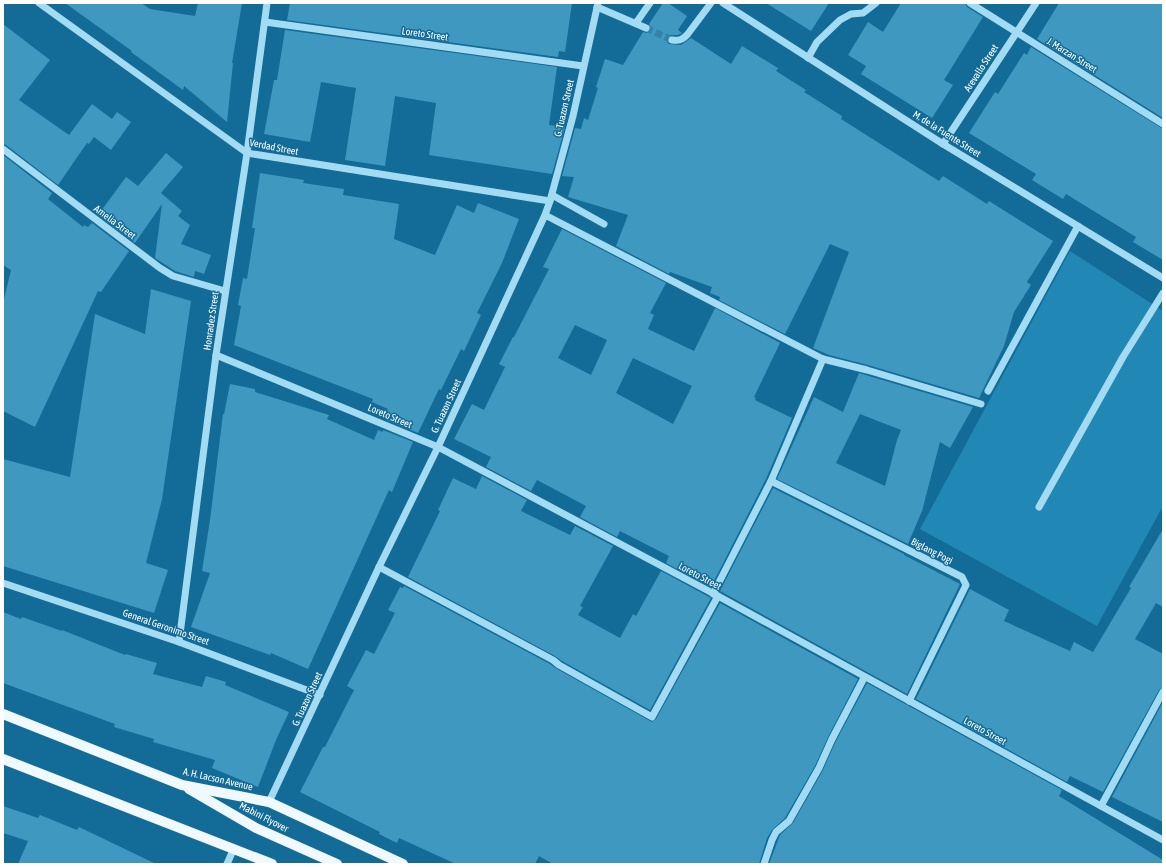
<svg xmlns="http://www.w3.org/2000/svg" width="1166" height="867" font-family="'Asap Condensed',sans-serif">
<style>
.green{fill:#2187b4}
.building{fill:#3f98c0;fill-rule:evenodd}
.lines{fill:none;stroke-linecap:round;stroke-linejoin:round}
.minor-tunnel{stroke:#3682a7;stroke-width:7;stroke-dasharray:7 3.5;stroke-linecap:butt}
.minor{stroke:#a3dbf3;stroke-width:7}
.major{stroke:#eff9ff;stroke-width:10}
.labels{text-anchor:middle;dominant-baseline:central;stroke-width:3;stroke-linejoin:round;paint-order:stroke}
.street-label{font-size:10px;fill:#fff;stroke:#126c97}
</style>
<rect width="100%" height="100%" fill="#126c97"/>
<!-- green -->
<path class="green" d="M1070,251L1163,311V506L1097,626L920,529Z"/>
<!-- building -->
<g class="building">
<path d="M65,3H141L150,9L195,16L198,3H242L232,63H233L227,122L184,86L183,90L131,52L132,51Z"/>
<path d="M290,3H572L565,52L559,51L558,57L287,20Z"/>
<path d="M663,3H668L687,16L678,30L682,33L678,35H670L668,37L667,42L669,44L681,45L691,38L731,64L742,46L778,68L776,71L806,90L804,92L842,116L841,119L939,181L943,176L987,204L989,201L1053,241L1027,282L1031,285L1014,312L1004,346L979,398L868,365L829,355L813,348L849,252L830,244L785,334L719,300L720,297L710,293L712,287L670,272L669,274L616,246L628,215L568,197L574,177L562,176L575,128L581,129L584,118L588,120L598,88L596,87L605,59L623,65L643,32L647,33L650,30L651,27L649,24Z"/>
<path d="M766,3H829L811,31Z"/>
<path d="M901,3H965L967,7L983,17L944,80L953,85L932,118L861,74L866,66L848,55L868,22L883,32Z"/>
<path d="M1059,3H1163V118L1037,39Z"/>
<path d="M3,24L50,60L19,100L69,135L92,104L112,119L117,112L131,122L111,150L94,137L89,144L87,143L58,185L6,145L3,144Z"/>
<path d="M285,30L557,67L549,125L565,127L552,174L429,155L436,103L395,96L385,166L345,160L356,88L321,82L310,142L264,134L274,80H277Z"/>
<path d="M1031,47L1163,129V260L1133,242L1136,237L1066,194L1063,199L1032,180L1036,174L969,133L995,92L998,94L1024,53L1027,55Z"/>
<path d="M166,153L183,167L161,193L182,211L178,216L190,225L181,244L211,255L204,274L195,271L194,277L175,271L155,258L162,204L135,243L98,215L126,177L138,186Z"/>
<path d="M3,155L52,193L48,199L83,227L84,225L88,227L92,223L129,251L101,292L98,291L35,427L3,411V303L11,270L3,265Z"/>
<path d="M260,173L304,180L303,183L344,189L343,195L399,204L394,239L435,255L457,205L474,213L478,203L519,219L502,263L477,313L481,315L464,351L461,349L441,390L439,389L418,433L387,420L390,412L387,411L388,409L372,402L373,399L234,345L241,306L238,305L243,278L247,279L255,228H252Z"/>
<path d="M562,229L666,283L650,313L654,315L648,329L694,351L715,308L780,343L754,397L756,398L755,400L792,418L766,479L711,587L666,563L669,556L620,531L617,537L580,517L586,506L537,480L531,491L486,467L491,457L454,439L472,404L484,410L505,367L499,364L513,337H514L549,269L543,267ZM575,325L607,340L591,375L558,358ZM633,358L692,386L673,424L616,393Z"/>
<path d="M151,289L191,301L162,499L146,563L168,570L154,613L3,566V459L70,477L95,314L145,334Z"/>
<path d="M859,373L973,407L950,448L940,442L922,511L908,544L777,479L814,397L843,412ZM860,414L901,430L897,440L885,486L836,463Z"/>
<path d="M230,384L255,389V392L329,415L327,419L374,440L378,430L383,432V430L413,442L392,492L389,490L308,669L271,653L270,655L191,627L210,573L202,571L210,520L223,414H224Z"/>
<path d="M482,476L527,500L521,511L570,535L575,526L613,546L580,606L583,607L578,615L620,638L633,614L636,616L661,571L711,598L650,710L562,661L555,656L408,577L440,511L438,510L453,478L476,489Z"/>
<path d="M773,488L904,554V555L960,584L907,694L720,591Z"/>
<path d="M1163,529V607L1156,603L1135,639L1163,654V687L1159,690L1103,792L1070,776L1067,782L916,699L970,589L1009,610L1004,621L1070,651L1074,642L1093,652L1131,588L1129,587Z"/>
<path d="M404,586L550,664L557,669L652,722L656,719L720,603L858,679L828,737L815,766L785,818L772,830L767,838L759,864H553L539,856L535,864H456L399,838L397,843L379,834L380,832L300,792L323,747H325L354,690L347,686L366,650L374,654L395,613L388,610L400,587L403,588Z"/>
<path d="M3,612L21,619L22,617L62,631V630L125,655L126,654L157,663L153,674L202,687L206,676L226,682L225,685L289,712L276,740L258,787L212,768L215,760L153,742L154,739L114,727L115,724L3,683Z"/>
<path d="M867,683L1062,790L1059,796L1163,860V864H769L780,835L793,823L823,770L836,741Z"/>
<path d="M1163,702V822L1112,797Z"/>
<path d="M3,806L38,818L40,815L77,830L79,827L156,864H18L28,841L3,833Z"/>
</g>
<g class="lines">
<!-- minor-tunnel -->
<path class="minor-tunnel" d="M646,28L672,40"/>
<!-- minor -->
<g class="minor">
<path d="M39,3L247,153L550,201"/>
<path d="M723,3L943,144L1163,278"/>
<path d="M970,3L1163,124"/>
<path d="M597,7L646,28"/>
<path d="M265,22L583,66"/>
<path d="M636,23L650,3"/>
<path d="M672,40C679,41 682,40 687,35L711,3"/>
<path d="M808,58L817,42L840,20L851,14L863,13L876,3"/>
<path d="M943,144L1036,3"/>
<path d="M3,149L160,268L173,276L225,291"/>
<path d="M552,195L604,224"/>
<path d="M545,215L823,359L867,370L981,404"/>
<path d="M216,355L438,447L718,596L1163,840"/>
<path d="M988,391L1078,226"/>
<path d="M771,481L962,577L966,585L909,701"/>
<path d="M1039,507L1123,357L1163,293"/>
<path d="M379,567L553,660L559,665L652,717L718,596"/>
<path d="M3,583L179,642L320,695"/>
<path d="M713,594L771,481L823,359"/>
<path d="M179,642L216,355L247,153L267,3"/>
<path d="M269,802L379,567L438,447L545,215L550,201L573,116L598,3"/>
<path d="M1101,806L1163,692"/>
<path d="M227,864L234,848"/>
<path d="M764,864L772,840L776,832L789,821L819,768L832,739L864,678"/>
</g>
<!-- major -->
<g class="major">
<path d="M3,714L182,785L269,802L403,864"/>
<path d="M3,759L272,864"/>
<path d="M189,789L256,828L337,864"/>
</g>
</g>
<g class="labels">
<!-- street labels -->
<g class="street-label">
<text transform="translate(425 34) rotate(8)">Loreto Street</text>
<text transform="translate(1072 55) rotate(32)">J. Marzan Street</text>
<text transform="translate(981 68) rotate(-57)">Arevallo Street</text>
<text transform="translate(564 108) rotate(-77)">G. Tuazon Street</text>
<text transform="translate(947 134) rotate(32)">M. de la Fuente Street</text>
<text transform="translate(274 147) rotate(11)">Verdad Street</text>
<text transform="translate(115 222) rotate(37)">Amelia Street</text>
<text transform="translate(211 321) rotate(-82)">Honradez Street</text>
<text transform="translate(446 406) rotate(-65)">G. Tuazon Street</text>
<text transform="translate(390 416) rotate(23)">Loreto Street</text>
<text transform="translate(932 551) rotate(27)">Biglang Pogi</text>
<text transform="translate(700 576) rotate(28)">Loreto Street</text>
<text transform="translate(166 627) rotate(19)">General Geronimo Street</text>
<text transform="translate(307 699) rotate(-65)">G. Tuazon Street</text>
<text transform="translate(985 731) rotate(29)">Loreto Street</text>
<text transform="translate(218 779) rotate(13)">A. H. Lacson Avenue</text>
<text transform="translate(264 817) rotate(27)">Mabini Flyover</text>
</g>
</g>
<!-- border -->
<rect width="1166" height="867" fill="none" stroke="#ffffff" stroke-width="8"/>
</svg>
